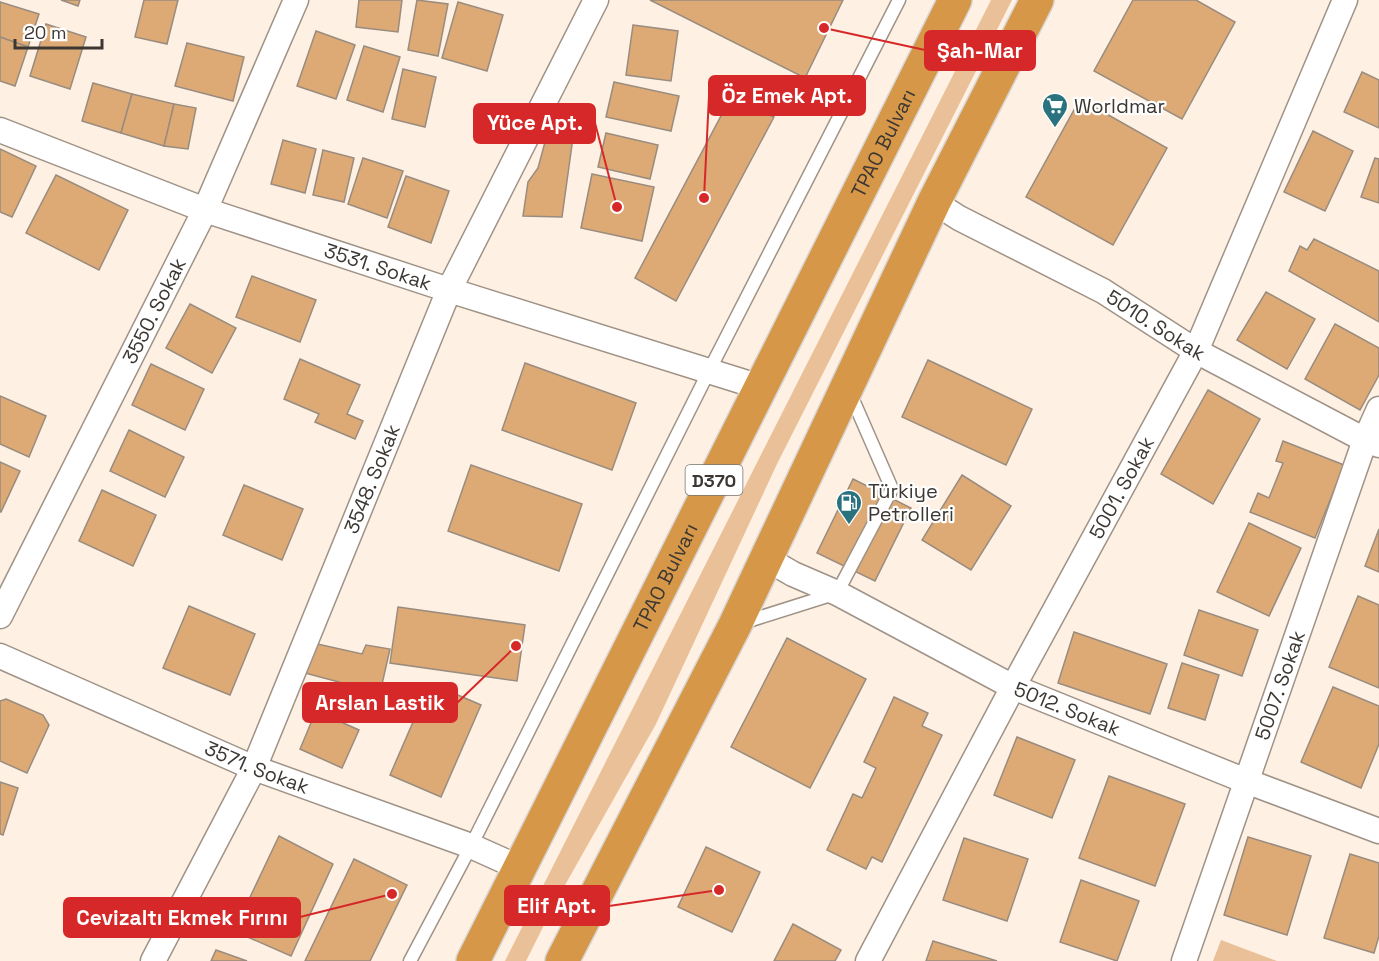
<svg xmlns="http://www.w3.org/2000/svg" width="1379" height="961" font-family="'Space Grotesk',sans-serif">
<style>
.green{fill:#e9c098}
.building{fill:#ddaa75;stroke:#998c7f;stroke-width:1.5}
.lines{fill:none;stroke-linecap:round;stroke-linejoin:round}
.service-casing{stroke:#9f9286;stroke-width:15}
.minor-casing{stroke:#9f9286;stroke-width:27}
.trunk-casing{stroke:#d8d7d6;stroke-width:36}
.service{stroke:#fff;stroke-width:12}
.minor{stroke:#fff;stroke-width:24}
.trunk{stroke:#d69848;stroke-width:33}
.labels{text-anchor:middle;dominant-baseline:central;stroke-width:4.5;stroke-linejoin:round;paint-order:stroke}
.shield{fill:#fff;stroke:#767370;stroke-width:1.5}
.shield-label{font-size:18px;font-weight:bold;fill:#3c3732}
.poi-label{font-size:20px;fill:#3c3732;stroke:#fff;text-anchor:start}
.street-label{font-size:20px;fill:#3c3732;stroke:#fff}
.leader{fill:none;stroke:#d62828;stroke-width:2}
.callout-dot{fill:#d62828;stroke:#fff;stroke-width:2}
.callout{fill:#d62828;stroke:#d62828;stroke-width:2}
.callout-label{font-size:21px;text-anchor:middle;font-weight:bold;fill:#fff}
</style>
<rect width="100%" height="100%" fill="#fef0e2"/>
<!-- green -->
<g class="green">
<path d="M991,0H1012L777,464L656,724L556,901L526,961H505Z"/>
<path d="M1221,940L1277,961H1213Z"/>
</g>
<!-- building -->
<g class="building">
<path d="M61,0H80L78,6Z"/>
<path d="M144,0H178L167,44L135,37Z"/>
<path d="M359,0H402L398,32L356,27Z"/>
<path d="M417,0L448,4L438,56L408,50Z"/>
<path d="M650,0H843L805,78Z"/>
<path d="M1133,0H1196L1235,22L1182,119L1094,71Z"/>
<path d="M0,2L39,14L28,47L0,37Z"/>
<path d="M458,2L503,15L487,71L442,58Z"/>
<path d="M46,24L86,37L70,89L30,76Z"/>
<path d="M633,25L678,31L671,81L626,75Z"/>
<path d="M316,31L355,45L336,99L297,86Z"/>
<path d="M0,37L28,47L15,86L0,81Z"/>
<path d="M187,43L244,57L233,101L175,86Z"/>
<path d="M364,46L400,57L383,112L347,100Z"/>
<path d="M403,69L436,77L425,127L392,119Z"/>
<path d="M1362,72L1379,80V128L1344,112Z"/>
<path d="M614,82L679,96L671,131L606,117Z"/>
<path d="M93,83L132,94L121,133L82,121Z"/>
<path d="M132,94L174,104L164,146L121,133Z"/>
<path d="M730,99L774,117L676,301L635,278Z"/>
<path d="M1080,99L1167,148L1113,245L1026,197Z"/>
<path d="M174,104L196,108L188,149L164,146Z"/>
<path d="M551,120L575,123L562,217L523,216L528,182L538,168Z"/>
<path d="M1313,131L1353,151L1325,211L1284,192Z"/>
<path d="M606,133L658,145L650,179L598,167Z"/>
<path d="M283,140L316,149L305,193L271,184Z"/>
<path d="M0,149L36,166L12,217L0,212Z"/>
<path d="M323,150L354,158L344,202L313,195Z"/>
<path d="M363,158L403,171L387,218L348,204Z"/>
<path d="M1375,158L1379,159V203L1361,197Z"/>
<path d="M592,174L654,187L642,241L581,228Z"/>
<path d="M56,175L128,210L99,270L26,233Z"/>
<path d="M406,176L449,191L431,243L388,227Z"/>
<path d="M1314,239L1379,271V322L1289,271L1300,246L1307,250Z"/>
<path d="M252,276L316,300L300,342L236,317Z"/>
<path d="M1266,292L1315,319L1287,369L1237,340Z"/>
<path d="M190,304L236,328L212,373L166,348Z"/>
<path d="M1335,324L1379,348V375L1360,410L1305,379Z"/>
<path d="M300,359L360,385L347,414L363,421L355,439L315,422L319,414L284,399Z"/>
<path d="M928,360L1032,409L1006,465L902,417Z"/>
<path d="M525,363L636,403L612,470L502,430Z"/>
<path d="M151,364L204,389L185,430L132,405Z"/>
<path d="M1208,390L1260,419L1213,504L1161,474Z"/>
<path d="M0,396L46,416L29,457L0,444Z"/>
<path d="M129,430L184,457L165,497L110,471Z"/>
<path d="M1283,441L1344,465L1315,538L1250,512L1258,493L1269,498L1283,463L1276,461Z"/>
<path d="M0,462L20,471L1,512H0Z"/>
<path d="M471,465L582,504L559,571L448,531Z"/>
<path d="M962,475L1011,506L971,570L922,540Z"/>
<path d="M853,479L911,508L875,581L817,553Z"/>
<path d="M244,485L303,509L282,560L223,535Z"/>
<path d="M102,490L156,515L133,566L79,541Z"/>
<path d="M1249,523L1301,548L1269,616L1217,592Z"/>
<path d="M1379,529V572L1365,566Z"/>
<path d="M1358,596L1379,605V688L1329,667Z"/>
<path d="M189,606L255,634L230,695L163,668Z"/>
<path d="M398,607L525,625L517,681L390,663Z"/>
<path d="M1199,610L1258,630L1242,676L1184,655Z"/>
<path d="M1074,632L1167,664L1150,714L1058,683Z"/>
<path d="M787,638L866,679L810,788L731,747Z"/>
<path d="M313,643L362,654L366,645L390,649L380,693L305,673Z"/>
<path d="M1182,663L1219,675L1205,720L1168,708Z"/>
<path d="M430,683L481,705L441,797L390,775Z"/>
<path d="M1333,687L1379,706V744L1361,788L1301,762Z"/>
<path d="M894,697L928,713L922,726L942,735L882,862L872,857L866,869L827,850L853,794L862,798L876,768L864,762Z"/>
<path d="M6,699L43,715L49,725L27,773L0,761V701Z"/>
<path d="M316,711L359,730L342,768L300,749Z"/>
<path d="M1017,737L1075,760L1052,818L994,795Z"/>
<path d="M1109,776L1185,804L1155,886L1079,858Z"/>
<path d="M0,782L18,788L3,835L0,834Z"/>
<path d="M279,836L333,864L291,956L234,931Z"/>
<path d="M1248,837L1311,856L1287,935L1224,915Z"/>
<path d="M964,838L1028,859L1007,921L943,900Z"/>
<path d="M706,847L760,872L732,932L678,907Z"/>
<path d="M1350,854L1379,863V936L1374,953L1324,938Z"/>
<path d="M354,859L407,885L370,961H305Z"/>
<path d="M1081,880L1139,901L1117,961L1060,942Z"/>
<path d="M793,924L841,950L835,961H774Z"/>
<path d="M933,941L997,961H926Z"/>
<path d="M216,950L247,961H211Z"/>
</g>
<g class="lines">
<defs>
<g id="service">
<path d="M742,623L837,593L892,489L850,393"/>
<path d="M410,961L471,846L709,371L899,0"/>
</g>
<g id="minor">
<path id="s1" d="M0,130L205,210L449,290L760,387"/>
<path id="s2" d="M934,202L959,218L1103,291L1196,351L1365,440L1379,445"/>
<path id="s3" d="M767,559L793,574L837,593L1013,687L1246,781L1379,831"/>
<path id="s4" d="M0,616L205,210L296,0"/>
<path id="s5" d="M0,656L254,768L471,846L520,868"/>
<path id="s6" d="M153,961L254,768L449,290L596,0"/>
<path id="s7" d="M868,961L1013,687L1196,351L1345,0"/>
<path id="s8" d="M1184,961L1365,440L1379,409"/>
</g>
<g id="trunk">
<path id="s9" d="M473,961L955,0"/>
<path d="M562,961L735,625L934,202L1037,0"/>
</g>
</defs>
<!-- service casing -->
<use href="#service" class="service-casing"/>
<!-- minor casing -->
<use href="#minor" class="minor-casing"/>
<!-- trunk casing -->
<use href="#trunk" class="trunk-casing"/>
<!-- service -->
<use href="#service" class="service"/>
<!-- minor -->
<use href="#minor" class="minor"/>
<!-- trunk -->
<use href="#trunk" class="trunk"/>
</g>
<!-- icons -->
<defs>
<symbol id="supermarket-pin" viewBox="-11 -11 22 30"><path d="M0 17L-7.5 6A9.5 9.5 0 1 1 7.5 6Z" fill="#2a727e" stroke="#fff"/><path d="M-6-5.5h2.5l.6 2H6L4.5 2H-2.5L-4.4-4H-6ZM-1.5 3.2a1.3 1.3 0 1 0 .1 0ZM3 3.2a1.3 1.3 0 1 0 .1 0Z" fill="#fff"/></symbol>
<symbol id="fuel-pin" viewBox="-11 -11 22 30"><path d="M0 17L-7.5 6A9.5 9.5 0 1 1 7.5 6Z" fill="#2a727e" stroke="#fff"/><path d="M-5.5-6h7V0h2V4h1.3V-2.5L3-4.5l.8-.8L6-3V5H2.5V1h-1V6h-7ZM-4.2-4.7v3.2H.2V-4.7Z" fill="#fff"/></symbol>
</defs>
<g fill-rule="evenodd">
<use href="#supermarket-pin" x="1040" y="91" width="30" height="40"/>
<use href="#fuel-pin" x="834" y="488" width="30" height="40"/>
</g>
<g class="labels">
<!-- shield labels -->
<rect class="shield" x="685.5" y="465" width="57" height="30" rx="4.5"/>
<g class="shield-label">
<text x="714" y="480">D370</text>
</g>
<!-- poi labels -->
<g class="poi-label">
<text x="1074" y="106">Worldmar</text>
<text x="868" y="491">Türkiye<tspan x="868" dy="23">Petrolleri</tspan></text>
</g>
<!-- street labels -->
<g class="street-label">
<text stroke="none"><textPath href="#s9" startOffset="915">TPAO Bulvarı</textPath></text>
<text stroke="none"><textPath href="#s1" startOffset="402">3531. Sokak</textPath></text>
<text stroke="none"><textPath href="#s4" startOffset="342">3550. Sokak</textPath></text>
<text stroke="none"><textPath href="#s2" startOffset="254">5010. Sokak</textPath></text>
<text stroke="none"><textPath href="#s6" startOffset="530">3548. Sokak</textPath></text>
<text stroke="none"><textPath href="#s7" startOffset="537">5001. Sokak</textPath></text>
<text stroke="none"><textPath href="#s9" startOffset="429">TPAO Bulvarı</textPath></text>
<text stroke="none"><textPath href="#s8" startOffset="292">5007. Sokak</textPath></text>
<text stroke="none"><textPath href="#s3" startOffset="336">5012. Sokak</textPath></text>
<text stroke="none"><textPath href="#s5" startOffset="280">3571. Sokak</textPath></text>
</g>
</g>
<!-- callouts -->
<path class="leader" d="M824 28L925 50M704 198L709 96M617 207L595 123M516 646L457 703M719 890L609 906M392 894L300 917"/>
<g class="callout-dot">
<circle cx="824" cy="28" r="6"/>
<circle cx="704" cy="198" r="6"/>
<circle cx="617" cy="207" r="6"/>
<circle cx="516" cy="646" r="6"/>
<circle cx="719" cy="890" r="6"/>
<circle cx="392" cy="894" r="6"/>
</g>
<g class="callout">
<rect x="925" y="31" width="110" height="39" rx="6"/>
<rect x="709" y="76" width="156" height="39" rx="6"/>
<rect x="474" y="104" width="121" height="39" rx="6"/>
<rect x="303" y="683" width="154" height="39" rx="6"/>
<rect x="505" y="886" width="104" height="39" rx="6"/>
<rect x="64" y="898" width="236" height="39" rx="6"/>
</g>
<g class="callout-label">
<text x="980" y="58">Şah-Mar</text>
<text x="787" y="103">Öz Emek Apt.</text>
<text x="535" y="130">Yüce Apt.</text>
<text x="380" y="710">Arslan Lastik</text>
<text x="557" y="913">Elif Apt.</text>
<text x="182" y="925">Cevizaltı Ekmek Fırını</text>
</g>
<!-- scale -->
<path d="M15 39v9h87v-9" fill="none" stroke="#3c3732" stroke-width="3"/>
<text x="24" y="39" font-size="18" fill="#3c3732" stroke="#ffffff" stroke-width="4.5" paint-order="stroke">20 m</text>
</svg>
